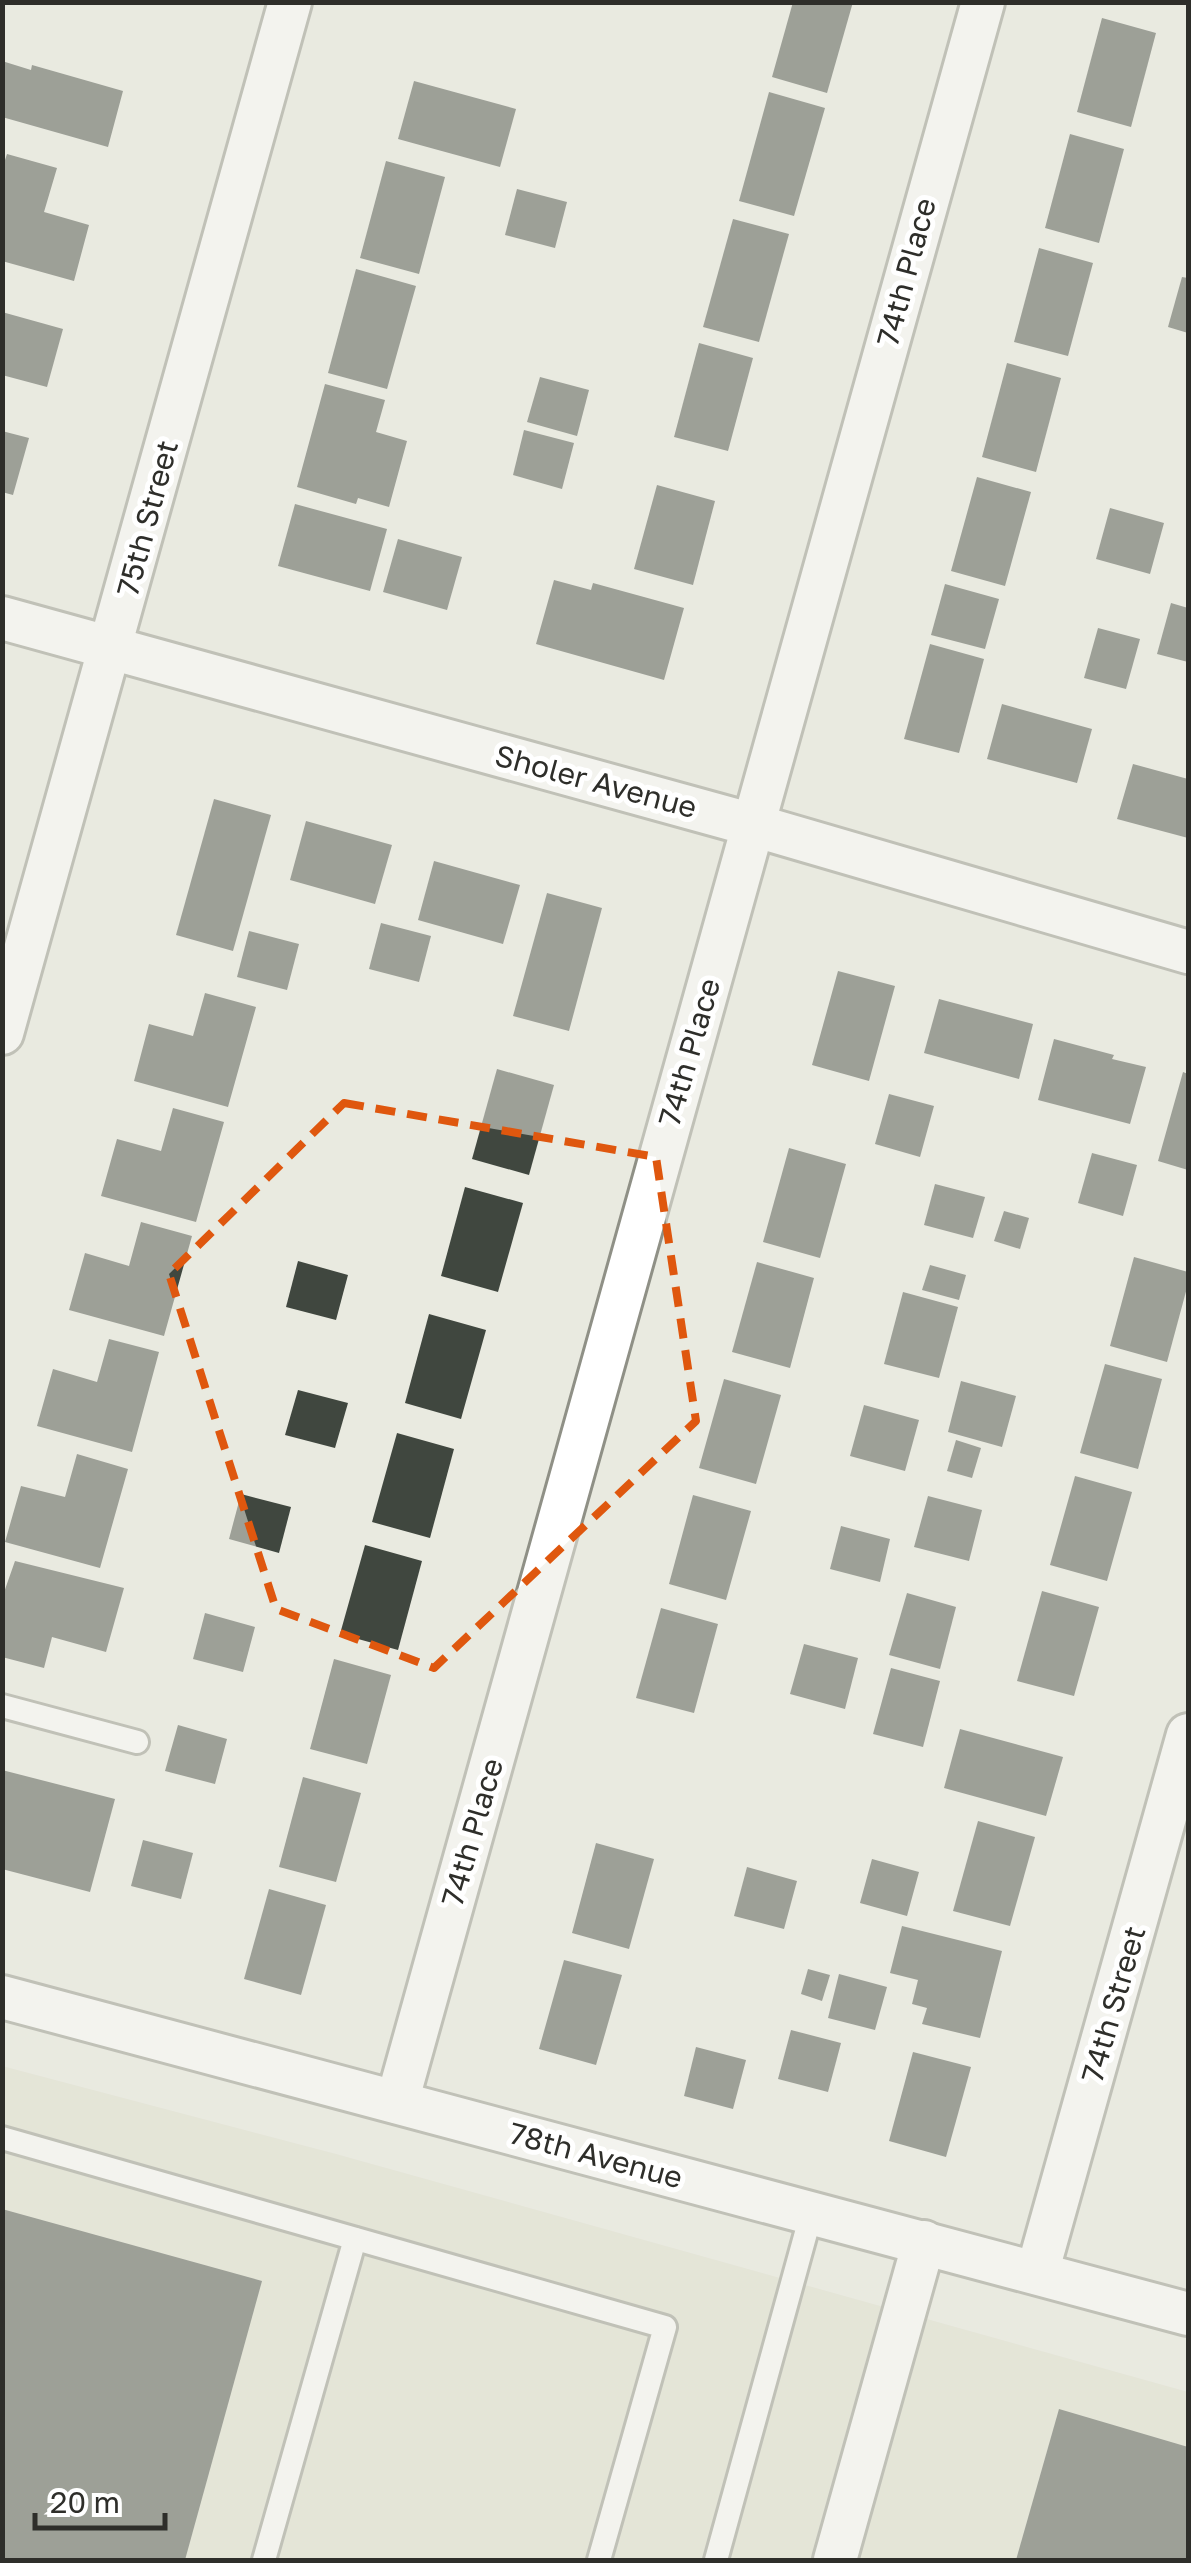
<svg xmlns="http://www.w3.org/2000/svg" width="1191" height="2563" font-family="'Golos Text',sans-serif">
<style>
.built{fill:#dddfcd}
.building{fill:#40473f}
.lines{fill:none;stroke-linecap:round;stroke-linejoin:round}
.service-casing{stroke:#8f9086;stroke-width:28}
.minor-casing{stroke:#8f9086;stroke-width:48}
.service{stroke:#fff;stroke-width:22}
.minor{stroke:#fff;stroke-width:42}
.marked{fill:none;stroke:#df570e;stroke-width:8;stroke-dasharray:20 12;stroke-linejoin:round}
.labels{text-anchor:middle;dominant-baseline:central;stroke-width:10;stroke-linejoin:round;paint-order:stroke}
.street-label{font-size:30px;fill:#2e2e2a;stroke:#fff}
</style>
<rect width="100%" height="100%" fill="#e9eae0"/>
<!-- built -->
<path class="built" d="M2,2066L336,2154L1188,2392V2560H3Z"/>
<!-- building -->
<g class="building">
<path d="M793,2H853L827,93L772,77Z"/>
<path d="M1102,18L1156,33L1131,127L1077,112Z"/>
<path d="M2,61L31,70L32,65L123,91L108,147L2,117Z"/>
<path d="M414,81L516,109L500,167L398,139Z"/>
<path d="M769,92L825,108L794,216L739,201Z"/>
<path d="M1070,134L1124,149L1099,243L1045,228Z"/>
<path d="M7,154L57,168L44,212L89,225L74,281L2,261V169Z"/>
<path d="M386,161L445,177L419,274L360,258Z"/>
<path d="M517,189L567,202L555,248L505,235Z"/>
<path d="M733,219L789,234L759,342L703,327Z"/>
<path d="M1039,248L1093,263L1068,356L1014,342Z"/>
<path d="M356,269L416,286L387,389L328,373Z"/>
<path d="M1182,277L1188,278V333L1168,327Z"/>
<path d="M2,312L63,329L47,387L2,375Z"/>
<path d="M699,343L753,358L728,451L674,437Z"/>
<path d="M1007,363L1061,378L1036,472L982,457Z"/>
<path d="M540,377L589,390L577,436L527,422Z"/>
<path d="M325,384L385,400L376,432L407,441L389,507L358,498L356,504L297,487Z"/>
<path d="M524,430L574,443L562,489L513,475Z"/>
<path d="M2,431L29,438L13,495L2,492Z"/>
<path d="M977,477L1031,492L1005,586L951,571Z"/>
<path d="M657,485L715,501L693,585L634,569Z"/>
<path d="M295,504L387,529L370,591L278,566Z"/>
<path d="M1110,508L1164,523L1150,574L1096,559Z"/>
<path d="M398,539L462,557L447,610L383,592Z"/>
<path d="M554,580L591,590L593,583L684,608L664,680L536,644Z"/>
<path d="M945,584L999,599L985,649L931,635Z"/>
<path d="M1171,603L1188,608V662L1157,654Z"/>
<path d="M1098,628L1140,639L1126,689L1084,678Z"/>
<path d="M930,644L984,659L959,753L904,739Z"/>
<path d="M1002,704L1092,729L1077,783L987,759Z"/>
<path d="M1133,764L1188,779V838L1117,819Z"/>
<path d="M214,799L271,815L233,951L176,935Z"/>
<path d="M306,821L392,845L375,904L290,880Z"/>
<path d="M434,861L520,885L503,944L418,920Z"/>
<path d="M547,893L602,908L569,1031L513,1016Z"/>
<path d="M381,923L431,936L419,982L369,969Z"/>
<path d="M249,931L299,944L287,990L237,977Z"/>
<path d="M838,971L895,986L869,1081L812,1065Z"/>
<path d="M205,993L256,1007L228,1107L134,1081L149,1024L193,1036Z"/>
<path d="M939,999L1033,1024L1019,1079L924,1053Z"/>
<path d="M1054,1039L1114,1055L1112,1059L1146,1067L1130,1124L1038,1100Z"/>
<path d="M497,1069L554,1085L529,1175L472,1159Z"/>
<path d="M1183,1072L1188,1074V1170L1158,1161Z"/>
<path d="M889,1094L934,1106L920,1157L875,1144Z"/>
<path d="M173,1108L224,1122L196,1222L101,1196L117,1139L161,1151Z"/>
<path d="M789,1148L846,1164L820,1258L763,1242Z"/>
<path d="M1092,1153L1137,1165L1123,1216L1078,1203Z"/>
<path d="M935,1184L985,1197L973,1238L924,1225Z"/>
<path d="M465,1187L523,1203L498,1292L441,1276Z"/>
<path d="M1004,1211L1029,1218L1020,1249L994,1241Z"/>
<path d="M141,1222L192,1236L164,1336L69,1310L85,1253L129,1266Z"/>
<path d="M1134,1257L1188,1272V1284L1167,1362L1110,1346Z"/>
<path d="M298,1261L348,1275L336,1320L286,1307Z"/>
<path d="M757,1262L814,1278L790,1368L732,1352Z"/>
<path d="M930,1265L966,1275L959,1300L922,1290Z"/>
<path d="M903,1292L958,1307L939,1378L884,1364Z"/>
<path d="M429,1314L486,1330L461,1419L405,1403Z"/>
<path d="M109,1339L159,1352L132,1452L37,1426L53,1369L97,1382Z"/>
<path d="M1105,1364L1162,1379L1138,1469L1080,1453Z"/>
<path d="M724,1379L781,1395L756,1484L699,1468Z"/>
<path d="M961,1381L1016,1396L1002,1447L948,1432Z"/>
<path d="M298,1390L348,1403L335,1448L285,1435Z"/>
<path d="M864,1405L919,1420L905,1471L850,1456Z"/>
<path d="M397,1433L454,1449L430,1538L372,1522Z"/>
<path d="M956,1440L981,1448L972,1478L947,1471Z"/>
<path d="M77,1454L128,1469L100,1568L5,1542L21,1486L65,1497Z"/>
<path d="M1075,1476L1132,1492L1107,1581L1050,1565Z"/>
<path d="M241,1494L291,1507L279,1553L229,1539Z"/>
<path d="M693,1495L751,1511L726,1600L669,1584Z"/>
<path d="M928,1496L982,1510L969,1561L914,1547Z"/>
<path d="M841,1526L890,1539L880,1582L830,1569Z"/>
<path d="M365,1545L422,1561L398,1650L340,1634Z"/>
<path d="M15,1561L124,1588L106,1652L52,1637L44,1668L2,1657V1598Z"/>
<path d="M1042,1591L1099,1607L1074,1696L1017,1681Z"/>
<path d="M907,1593L956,1607L940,1669L889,1655Z"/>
<path d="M661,1608L718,1624L694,1713L636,1698Z"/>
<path d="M205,1613L255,1627L243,1672L193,1659Z"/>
<path d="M804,1644L858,1658L845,1709L790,1694Z"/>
<path d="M334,1659L391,1675L367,1764L310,1749Z"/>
<path d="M891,1668L940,1681L923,1747L873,1734Z"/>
<path d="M178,1725L227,1739L215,1784L165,1771Z"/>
<path d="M960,1729L1063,1757L1046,1816L944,1788Z"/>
<path d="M2,1770L115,1799L90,1892L2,1869Z"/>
<path d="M303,1777L361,1793L336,1882L279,1867Z"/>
<path d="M978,1821L1035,1837L1010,1926L953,1911Z"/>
<path d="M143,1840L193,1853L181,1899L131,1886Z"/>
<path d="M596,1843L654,1859L629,1949L572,1933Z"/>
<path d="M872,1859L919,1872L907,1916L860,1903Z"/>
<path d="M747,1867L797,1881L784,1929L734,1916Z"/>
<path d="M269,1889L326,1905L301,1995L244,1979Z"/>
<path d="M902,1926L1002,1951L980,2038L922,2024L927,2008L912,2004L918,1980L890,1973Z"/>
<path d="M564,1960L622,1975L596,2065L539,2049Z"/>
<path d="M808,1969L830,1975L822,2001L801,1994Z"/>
<path d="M839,1974L887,1987L875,2030L828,2018Z"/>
<path d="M791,2030L841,2043L828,2092L778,2079Z"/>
<path d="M696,2047L746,2060L733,2109L684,2096Z"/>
<path d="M913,2052L971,2067L946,2157L889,2141Z"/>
<path d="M2,2209L262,2281L185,2560H2Z"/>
<path d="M1059,2409L1188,2447V2560H1016Z"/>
</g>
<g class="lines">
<defs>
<g id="service">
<path d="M2,1706L137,1742"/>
<path d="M2,2138L665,2327L599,2560"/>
<path d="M264,2560L355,2239"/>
<path d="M716,2560L812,2211"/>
</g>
<g id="minor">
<path d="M2,618L753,825L1188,952"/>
<path d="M2,1033L290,2"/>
<path d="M2,1997L1188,2314"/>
<path d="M397,2102L983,2"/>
<path d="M1037,2273L1188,1735"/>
<path d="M835,2560L924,2242"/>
</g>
</defs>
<!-- service casing -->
<use href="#service" class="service-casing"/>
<!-- minor casing -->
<use href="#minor" class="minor-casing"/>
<!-- service -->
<use href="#service" class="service"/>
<!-- minor -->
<use href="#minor" class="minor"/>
</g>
<!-- marked area -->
<path d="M0 0H1191V2563H0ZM344,1103L656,1157L696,1421L434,1668L276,1609L169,1274Z" fill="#e9eae0" fill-opacity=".55" fill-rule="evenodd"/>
<path class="marked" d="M344,1103L656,1157L696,1421L434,1668L276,1609L169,1274Z"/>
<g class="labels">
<!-- street labels -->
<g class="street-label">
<text transform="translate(906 272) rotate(-75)">74th Place</text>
<text transform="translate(147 518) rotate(-75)">75th Street</text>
<text transform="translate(596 781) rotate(15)">Sholer Avenue</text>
<text transform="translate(689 1052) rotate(-74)">74th Place</text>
<text transform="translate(472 1832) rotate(-74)">74th Place</text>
<text transform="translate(1113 2004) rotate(-74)">74th Street</text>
<text transform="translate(596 2155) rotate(15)">78th Avenue</text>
</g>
</g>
<!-- border -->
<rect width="1191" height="2563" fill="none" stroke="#2e2e2a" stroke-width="10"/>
<!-- scale -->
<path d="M35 2513v15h130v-15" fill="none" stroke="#2e2e2a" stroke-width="5"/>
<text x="50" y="2513" font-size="30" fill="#2e2e2a" stroke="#ffffff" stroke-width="8" paint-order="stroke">20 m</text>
</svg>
